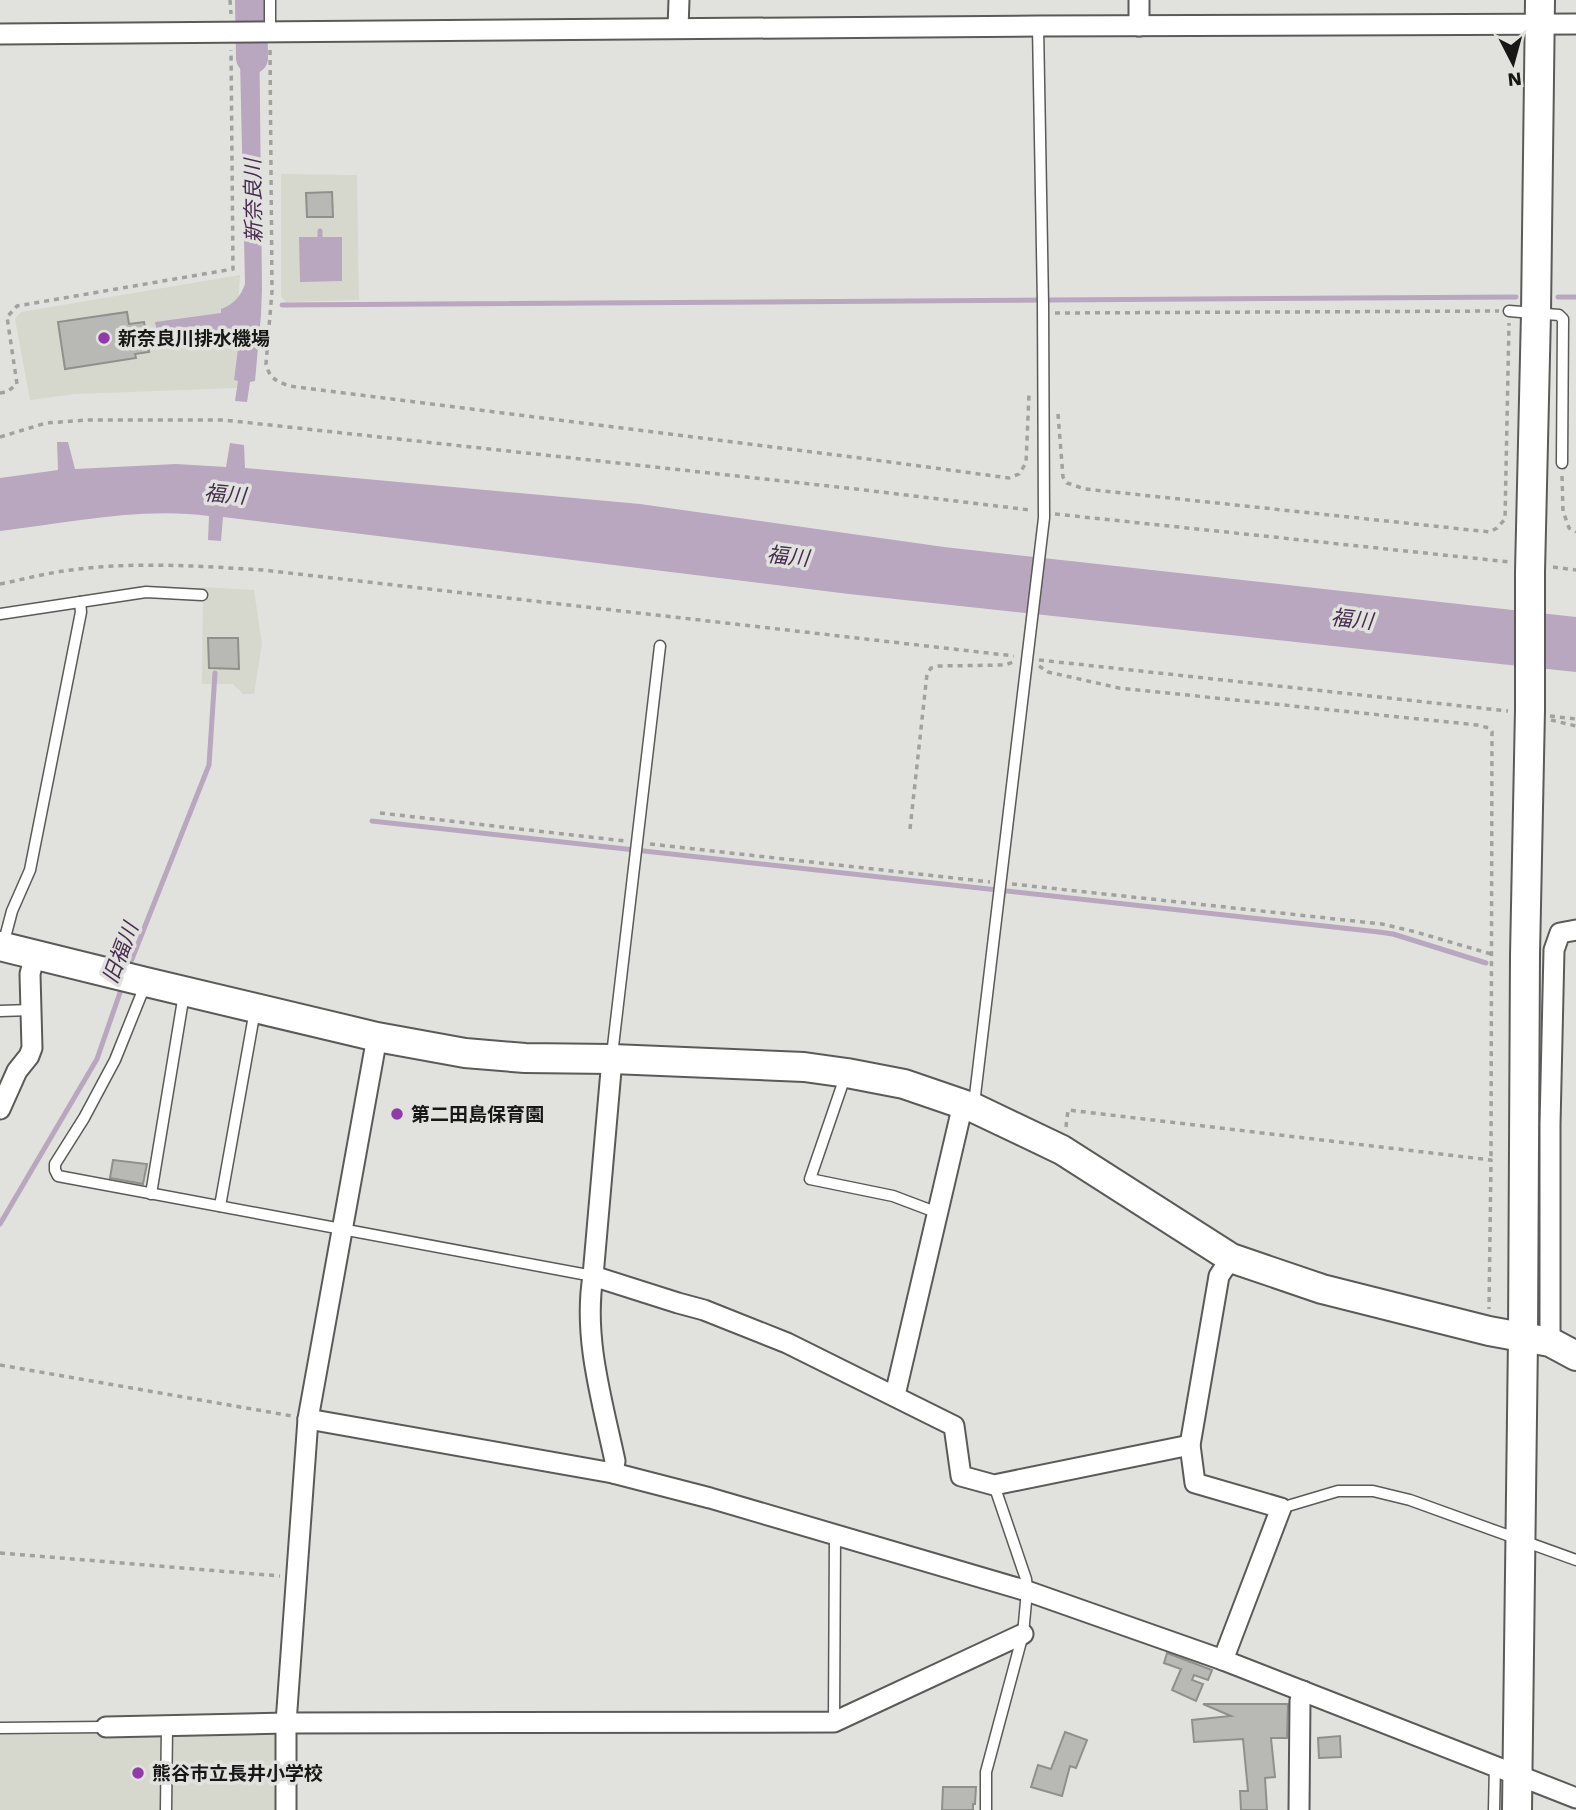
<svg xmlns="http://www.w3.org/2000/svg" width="1576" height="1810" font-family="'Work Sans','Noto Sans JP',sans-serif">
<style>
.built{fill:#d6d8cd}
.water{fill:#b9a6bf}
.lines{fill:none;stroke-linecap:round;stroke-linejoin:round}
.stream{stroke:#b9a6bf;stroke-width:5}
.river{stroke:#b9a6bf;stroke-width:32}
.building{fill:#b8b9b5;stroke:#8f908c;stroke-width:2}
.lane-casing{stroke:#5a5a58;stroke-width:13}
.street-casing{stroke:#5a5a58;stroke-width:23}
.secondary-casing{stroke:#5a5a58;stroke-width:32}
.path{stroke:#a1a19e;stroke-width:3.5;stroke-dasharray:5 5;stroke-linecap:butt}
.lane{stroke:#fff;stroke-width:10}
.street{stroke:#fff;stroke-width:19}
.secondary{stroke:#fff;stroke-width:28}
.poi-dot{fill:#913ba8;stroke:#e1e2de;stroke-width:2.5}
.labels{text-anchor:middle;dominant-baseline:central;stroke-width:7;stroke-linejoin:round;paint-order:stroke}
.poi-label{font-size:19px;font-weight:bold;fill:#171716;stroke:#e1e2de;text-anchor:start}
.water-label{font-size:21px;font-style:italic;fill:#482c50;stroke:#e1e2de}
</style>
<rect width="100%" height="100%" fill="#e1e2de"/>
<!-- built -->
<g class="built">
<path d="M281,174L357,175L359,300L286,302L281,296Z"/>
<path d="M240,275L236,339L238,348L234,380L238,381L237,388L75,394L30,400L15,319L21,312Z"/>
<path d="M203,587L254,590L262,644L254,694H243L233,684H202Z"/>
<path d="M270,1731L275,1735L276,1810H0V1735Z"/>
</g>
<!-- water -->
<g class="water">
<path d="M239,14L259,15L262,289L261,315L255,381L250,382L247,402L235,401L238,381L234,380L238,348L236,339L224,336L160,346L155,322L221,313V309C233,305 241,296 245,284Z"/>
<path d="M299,237H342V281L300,282Z"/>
<path d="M57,442H68L75,469L176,464L226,467L230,443L244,445L245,468L640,504L944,547L1576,617V672L849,594L223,517L221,541L208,540L209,516C140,507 69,523 0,531V478L58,470Z"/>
</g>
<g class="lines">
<!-- stream -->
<g class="stream">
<path d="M320,231V243"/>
<path d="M1558,297H1576"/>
<path d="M282,305L1516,297"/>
<path d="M372,821L1379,932L1393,934L1486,963"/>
<path d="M128,969L209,765L215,673"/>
<path d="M0,1224L97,1059L123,984"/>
</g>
<!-- river -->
<path class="river" d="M251,0L252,58"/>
</g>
<!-- building -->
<g class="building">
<path d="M332,192L333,217H307L306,193Z"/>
<path d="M127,312L129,324L144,322L149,352L135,354L136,358L65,369L58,322Z"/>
<path d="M208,638H238L239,669L209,668Z"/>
<path d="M113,1160L147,1164L143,1184L110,1178Z"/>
<path d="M1167,1653L1212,1670L1208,1680L1194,1675L1192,1680L1203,1684L1196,1701L1172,1690L1181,1669L1164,1663Z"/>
<path d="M1203,1704H1288L1287,1738H1271L1275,1777L1265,1778L1267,1810H1241L1240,1791H1248L1243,1739L1194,1742L1192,1720L1231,1716Z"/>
<path d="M1065,1732L1087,1740L1076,1768L1070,1766L1062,1796L1031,1787L1038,1765L1051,1769Z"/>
<path d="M1340,1736L1341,1757L1319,1758L1318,1738Z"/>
<path d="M943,1787H976L975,1804H973V1810H942Z"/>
</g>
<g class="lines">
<defs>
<g id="lane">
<path d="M270,0V32"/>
<path d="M1509,311L1559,315L1563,319L1562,463"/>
<path d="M0,614L146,592L202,595"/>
<path d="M3,945L12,911L30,870L81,612L80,602"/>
<path d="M146,983L115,1060L84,1118L55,1164V1170L58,1176L593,1276"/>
<path d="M0,1011L31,1010"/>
<path d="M612,1055L660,646"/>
<path d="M845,1077L810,1179L893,1196L938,1213"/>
<path d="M974,1104L1044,518L1043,304L1038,26"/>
<path d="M151,1194L184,994"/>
<path d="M220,1206L255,1010"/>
<path d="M1281,1508L1338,1491H1373L1410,1500L1576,1560"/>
<path d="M834,1722L835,1534"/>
<path d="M0,1728L106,1727"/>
<path d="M166,1810L167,1726"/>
<path d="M986,1810V1772L1023,1634L1027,1591L1026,1579L994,1485"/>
<path d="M1494,1810L1495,1765"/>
</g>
<g id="street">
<path d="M1139,0V26"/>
<path d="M678,28L679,0"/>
<path d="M0,34L1038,26L1576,24"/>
<path d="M612,1059L593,1276C583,1337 602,1400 615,1461L613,1473"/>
<path d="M0,1109L17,1071L29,1056L32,1048L30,974L35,954"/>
<path d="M593,1276L678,1303L704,1310L787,1343L954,1426L961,1476L994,1485L1190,1445"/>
<path d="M1550,1342V1125L1554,950L1560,933L1576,930"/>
<path d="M895,1395L963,1104"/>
<path d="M308,1419L613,1473L710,1498L1027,1591L1223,1660L1576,1798"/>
<path d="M1223,1660L1281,1508L1195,1483L1190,1445L1219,1276L1231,1258"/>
<path d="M106,1727L286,1723L834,1722L1023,1634"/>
<path d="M286,1810V1723L308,1419L377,1037"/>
<path d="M1299,1810L1300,1701L1303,1691"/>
</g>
<g id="secondary">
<path d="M0,946L146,982L377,1037L465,1053L525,1058L612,1059L804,1067L847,1073L904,1084L974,1108L1062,1150L1231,1258L1322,1289L1489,1331L1550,1342L1576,1356"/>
<path d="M1517,1810L1523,1338L1525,955L1530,710V572L1536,313L1540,0"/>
</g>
</defs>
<!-- lane casing -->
<use href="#lane" class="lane-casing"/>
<!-- street casing -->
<use href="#street" class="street-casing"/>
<!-- secondary casing -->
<use href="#secondary" class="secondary-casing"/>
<!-- path -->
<g class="path">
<path d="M230,0L231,14"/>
<path d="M270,50L272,291L266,364C270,379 275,380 289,386L860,458L1009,478L1019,474L1026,463L1029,394"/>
<path d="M1055,313L1499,311"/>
<path d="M0,393L7,392L17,384L7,317L17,306L233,269L231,50"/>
<path d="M1058,414L1063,477L1067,483L1085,489L1490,532L1497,528L1505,519L1509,323"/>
<path d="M0,437L46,423L88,420H224L856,489L1030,510"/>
<path d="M1562,476L1563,511L1569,528L1576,532"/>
<path d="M1055,514L1510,562"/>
<path d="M1553,567L1576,570"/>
<path d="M0,584C21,580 42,574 64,571C130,561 197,566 263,570L1014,656"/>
<path d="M1039,660L1508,711"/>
<path d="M1039,666L1048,672L1119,688L1477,725L1489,728L1492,732L1491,1160"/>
<path d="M1550,716L1576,719"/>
<path d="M1551,720L1576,726"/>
<path d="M380,813L625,841"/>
<path d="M910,829L927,674L931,668L939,666L1005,665L1013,662"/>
<path d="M650,844L990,882"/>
<path d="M1012,884L1382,924L1416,932L1491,954"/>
<path d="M1066,1127L1068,1110L1491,1160L1489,1309"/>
<path d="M0,1365L292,1416"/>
<path d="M0,1553L280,1576"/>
</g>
<!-- lane -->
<use href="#lane" class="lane"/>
<!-- street -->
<use href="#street" class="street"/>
<!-- secondary -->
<use href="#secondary" class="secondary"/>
</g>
<!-- markers -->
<g class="poi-dot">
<circle cx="104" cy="338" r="7"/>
<circle cx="397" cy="1114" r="7"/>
<circle cx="138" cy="1773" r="7"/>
</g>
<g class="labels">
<!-- poi labels -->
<g class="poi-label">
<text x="118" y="338">新奈良川排水機場</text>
<text x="411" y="1114">第二田島保育園</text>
<text x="152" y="1773">熊谷市立長井小学校</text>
</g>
<!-- water labels -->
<g class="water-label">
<text transform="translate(253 201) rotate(-91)">新奈良川</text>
<text transform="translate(225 494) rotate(5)">福川</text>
<text transform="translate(788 556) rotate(6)">福川</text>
<text transform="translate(1352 619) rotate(6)">福川</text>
<text transform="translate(120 953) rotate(-69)">旧福川</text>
</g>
</g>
<!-- north arrow -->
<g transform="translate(1513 63) rotate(174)" stroke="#e1e2de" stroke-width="5" paint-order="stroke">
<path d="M0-5L12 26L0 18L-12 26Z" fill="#171716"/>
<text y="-10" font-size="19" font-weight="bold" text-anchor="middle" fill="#171716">N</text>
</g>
</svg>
